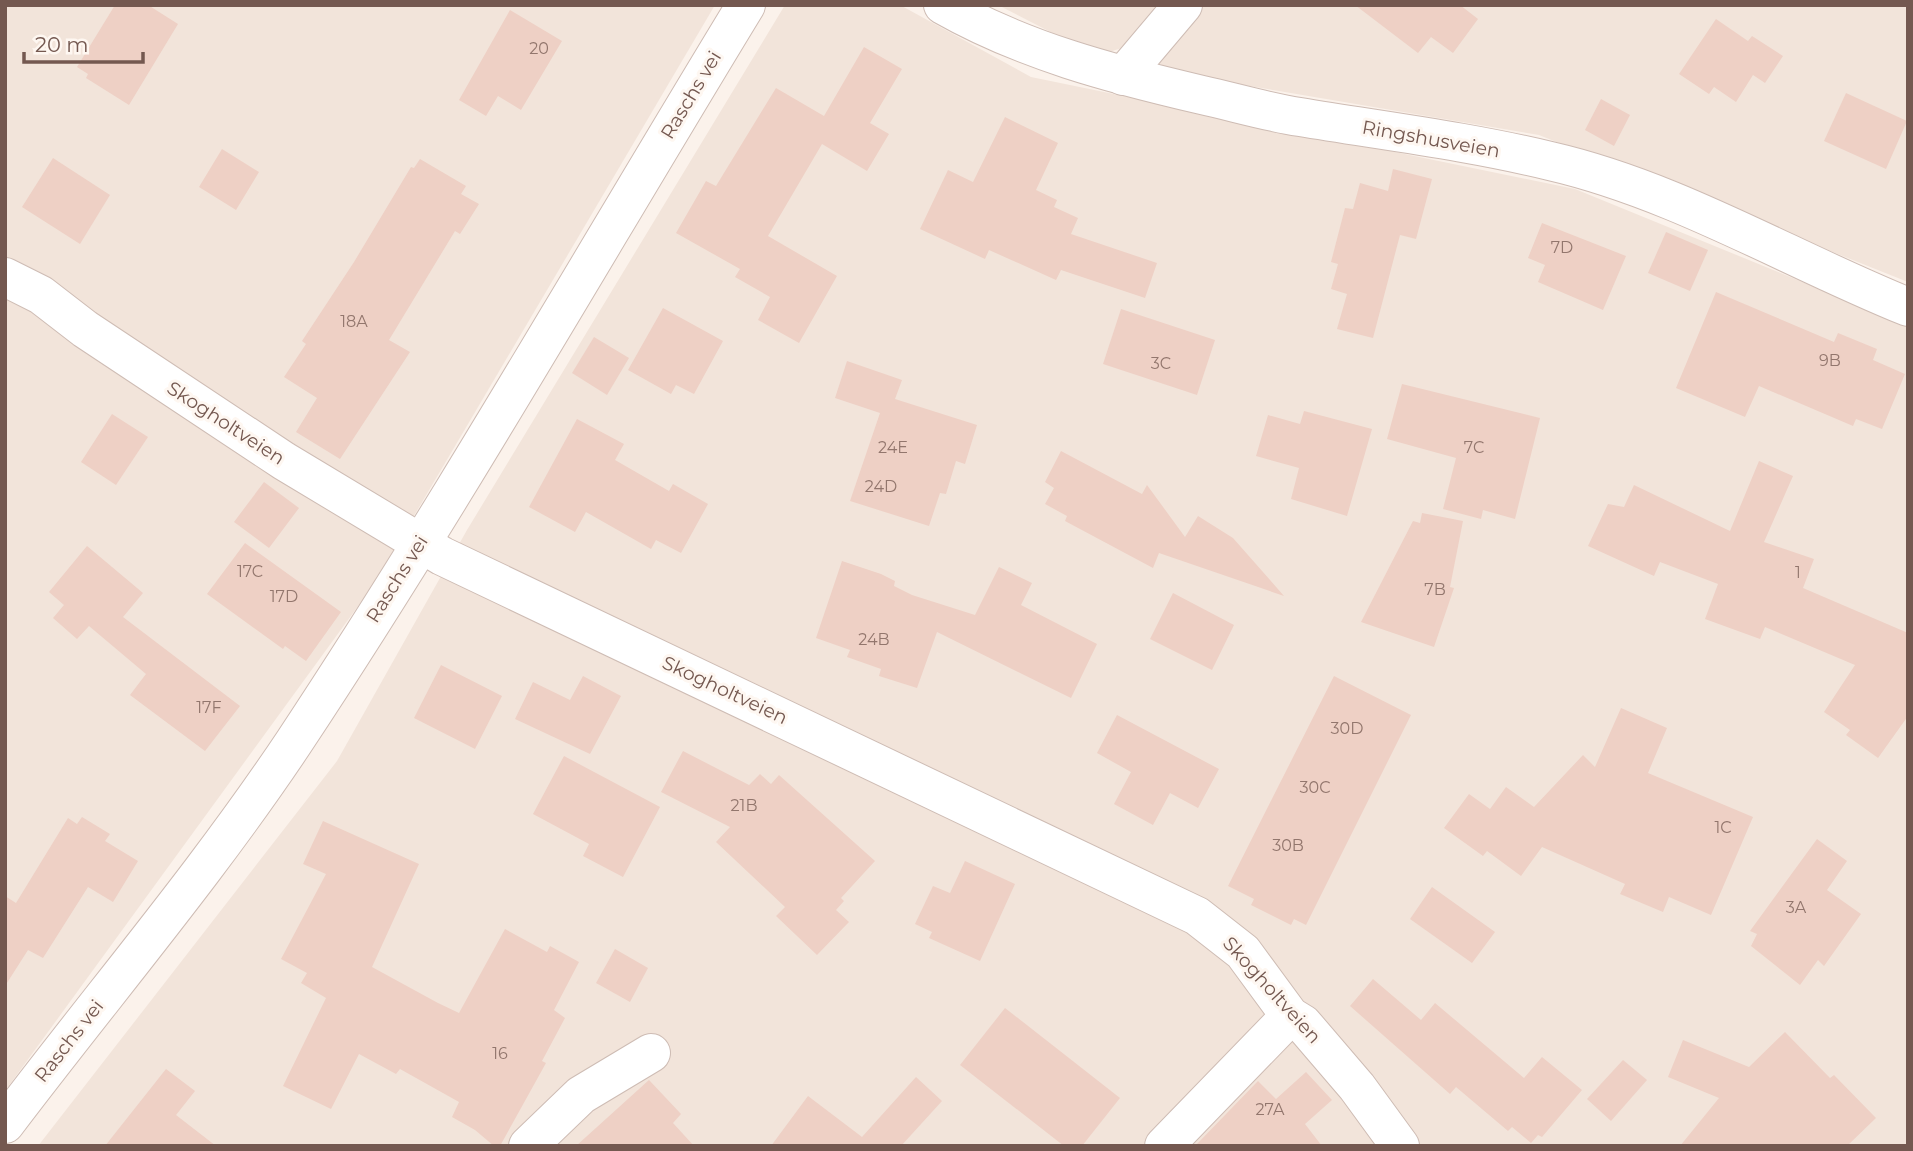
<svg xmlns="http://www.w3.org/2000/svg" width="1913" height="1151" font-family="Montserrat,sans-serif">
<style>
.residential{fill:#f2e4da}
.building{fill:#eed0c5}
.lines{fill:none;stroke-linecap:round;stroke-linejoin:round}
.minor-casing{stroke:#cebcb4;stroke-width:40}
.minor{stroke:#fff;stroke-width:38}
.labels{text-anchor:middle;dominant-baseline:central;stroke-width:6;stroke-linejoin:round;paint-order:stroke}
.number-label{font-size:16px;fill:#92766d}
.street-label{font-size:19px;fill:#745850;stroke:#fef7f1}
</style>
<rect width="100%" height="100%" fill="#fbf2eb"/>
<!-- residential -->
<g class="residential">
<path d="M5,5H715L372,587L5,1091Z"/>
<path d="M785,5H900L1031,77L1575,189L1908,325V1146H38L337,761L467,530Z"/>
<path d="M998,5H1162L1125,47L1109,52L1064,39Z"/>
<path d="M1196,5H1908V282L1539,135L1179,74L1158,63Z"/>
</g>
<!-- building -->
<g class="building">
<path d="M115,5H148L178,24L129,105L86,78L88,74L77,67Z"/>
<path d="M1355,5H1460L1478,19L1453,53L1431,37L1418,53Z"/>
<path d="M510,10L562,41L521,110L498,96L486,116L459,100Z"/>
<path d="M1716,19L1748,41L1752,36L1783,56L1765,83L1753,75L1736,102L1714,87L1709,94L1679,74Z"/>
<path d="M864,47L902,69L870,123L889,134L867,171L822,144L768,236L837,276L799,343L758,320L770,297L735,277L740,269L676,233L706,181L716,186L776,88L824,116Z"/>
<path d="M1846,93L1907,121L1886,169L1824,141Z"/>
<path d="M1601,99L1630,115L1614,146L1585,130Z"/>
<path d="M1005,117L1058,143L1036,190L1057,200L1054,207L1078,218L1071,234L1157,263L1145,298L1061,270L1056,280L989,250L985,259L920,229L948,170L973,182Z"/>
<path d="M222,149L259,172L236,210L199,187Z"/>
<path d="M53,158L110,195L80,244L22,207Z"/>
<path d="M420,159L466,186L461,194L479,204L460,234L455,231L389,340L410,352L340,459L296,432L317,398L284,377L306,344L302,341L354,262L411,167L414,168Z"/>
<path d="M1393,169L1432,179L1416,239L1400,235L1373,338L1337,329L1347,294L1331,289L1338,264L1331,262L1345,208L1353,209L1360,183L1388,191Z"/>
<path d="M1542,223L1626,256L1603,310L1538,282L1545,265L1528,258Z"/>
<path d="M1666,232L1708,250L1690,291L1648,273Z"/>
<path d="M1716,292L1834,342L1838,333L1877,349L1873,360L1905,374L1882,429L1856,419L1853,426L1759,386L1745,417L1676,388Z"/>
<path d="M663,308L723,341L694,394L676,385L671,394L628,370Z"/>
<path d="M1121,309L1215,340L1197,395L1103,364Z"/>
<path d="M594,337L629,358L607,395L572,373Z"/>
<path d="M847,361L902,380L895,399L977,425L965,464L956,461L946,494L940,493L929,526L850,501L880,413L835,398Z"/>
<path d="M1402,384L1540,418L1515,519L1483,510L1481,519L1443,509L1456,458L1387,439Z"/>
<path d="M1304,411L1372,429L1347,516L1291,499L1299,468L1256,456L1268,415L1300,424Z"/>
<path d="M112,414L148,437L116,485L81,462Z"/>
<path d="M577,419L624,444L615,460L669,491L673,484L708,504L681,553L656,540L651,549L586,512L575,532L529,507Z"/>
<path d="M1061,451L1142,494L1147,485L1185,537L1198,516L1233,538L1284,596L1159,553L1153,568L1065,521L1067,516L1045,504L1054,488L1045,482Z"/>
<path d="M1759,461L1793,476L1764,542L1814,559L1803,588L1908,633V716L1878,758L1846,735L1850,730L1824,712L1855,665L1765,627L1760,639L1705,619L1718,584L1660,562L1654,576L1588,546L1608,504L1624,507L1634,485L1730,531Z"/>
<path d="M264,482L299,508L269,548L234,522Z"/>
<path d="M1422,513L1463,521L1450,587L1454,588L1434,647L1361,622L1413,521L1420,523Z"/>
<path d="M245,543L341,612L306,661L285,646L283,649L207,594Z"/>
<path d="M87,546L143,593L123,617L240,706L205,751L130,695L146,674L89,626L77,639L53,618L64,605L49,592Z"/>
<path d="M842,561L881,574L895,581L894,586L912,595L975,615L999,567L1032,583L1021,605L1097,644L1071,698L937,632L917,688L879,676L881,669L847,657L850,650L816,638Z"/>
<path d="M1173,593L1234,625L1212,670L1150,639Z"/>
<path d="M441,665L502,696L475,749L414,718Z"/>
<path d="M583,676L621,696L590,754L515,719L533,682L570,700Z"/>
<path d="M1334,676L1411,715L1306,925L1294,919L1291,925L1251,905L1254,899L1228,886Z"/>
<path d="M1621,708L1667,728L1648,773L1753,817L1711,915L1669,897L1663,912L1620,894L1625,884L1542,847L1521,876L1487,851L1483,856L1444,828L1469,794L1490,809L1506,787L1534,807L1583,755L1595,767Z"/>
<path d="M1117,715L1219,769L1198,808L1170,793L1153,825L1114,804L1131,772L1097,753Z"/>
<path d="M683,751L749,785L760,774L771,784L779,775L875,861L841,898L844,901L836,910L849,922L817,955L776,916L785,907L716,842L730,827L661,792Z"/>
<path d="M564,756L660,807L623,877L583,856L589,844L533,814Z"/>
<path d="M82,817L110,834L105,841L138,861L113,902L88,887L43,958L28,950L5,986V896L16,903L68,818L77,824Z"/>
<path d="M323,821L419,864L372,967L438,1003L459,1013L505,929L547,952L550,946L579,962L554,1010L565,1018L542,1061L546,1063L500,1146H494L475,1130L452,1117L459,1102L400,1069L396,1074L359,1054L331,1109L283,1086L326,998L301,983L307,973L281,959L326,874L303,864Z"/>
<path d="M1817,839L1847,861L1827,890L1861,914L1824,966L1818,960L1800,985L1751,946L1757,934L1750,931Z"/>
<path d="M965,861L1015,884L980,961L929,938L932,932L915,924L933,886L950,893Z"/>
<path d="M1432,887L1495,932L1472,963L1410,919Z"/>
<path d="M615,949L648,968L630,1002L596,983Z"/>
<path d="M1373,979L1421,1020L1435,1003L1524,1078L1542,1057L1582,1090L1542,1137L1538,1135L1531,1143L1512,1127L1508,1131L1456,1087L1450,1094L1350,1006Z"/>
<path d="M1005,1008L1120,1098L1082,1146H1064L960,1065Z"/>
<path d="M1785,1032L1830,1078L1834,1075L1876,1118L1847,1146H1680L1719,1098L1668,1077L1683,1040L1749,1067Z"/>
<path d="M1623,1060L1647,1080L1611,1121L1587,1099Z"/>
<path d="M166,1069L195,1091L176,1115L216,1146H105Z"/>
<path d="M1306,1072L1332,1100L1305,1124L1322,1146H1195L1258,1081L1276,1099Z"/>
<path d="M916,1077L942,1101L901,1146H771L808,1096L862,1137Z"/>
<path d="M649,1080L681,1114L673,1123L694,1146H576Z"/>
</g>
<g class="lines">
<defs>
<g id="minor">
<path d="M943,5C1024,51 1112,74 1202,95C1234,102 1267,112 1300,117C1384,131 1467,141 1550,161C1676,190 1789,259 1908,307"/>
<path d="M1123,76L1183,5"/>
<path d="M5,277L41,295L85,329L284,461L442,556L1197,916L1243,952L1290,1016L1303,1024L1357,1087L1400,1146"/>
<path d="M5,1124C101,997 206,874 294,742C453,502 596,251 746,5"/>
<path d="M528,1146L581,1095L651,1053"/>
<path d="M1164,1146L1290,1016"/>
</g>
</defs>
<!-- minor casing -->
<use href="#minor" class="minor-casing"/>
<!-- minor -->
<use href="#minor" class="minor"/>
</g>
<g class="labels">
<!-- number labels -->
<g class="number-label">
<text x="539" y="48">20</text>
<text x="1562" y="247">7D</text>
<text x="354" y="321">18A</text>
<text x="1830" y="360">9B</text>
<text x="1161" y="363">3C</text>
<text x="893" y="447">24E</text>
<text x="1474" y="447">7C</text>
<text x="881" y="486">24D</text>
<text x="250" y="571">17C</text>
<text x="1798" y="572">1</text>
<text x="1435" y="589">7B</text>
<text x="284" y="596">17D</text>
<text x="874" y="639">24B</text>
<text x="209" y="707">17F</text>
<text x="1347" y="728">30D</text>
<text x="1315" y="787">30C</text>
<text x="744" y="805">21B</text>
<text x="1723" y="827">1C</text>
<text x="1288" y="845">30B</text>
<text x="1796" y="907">3A</text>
<text x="500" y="1053">16</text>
<text x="1270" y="1109">27A</text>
</g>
<!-- street labels -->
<g class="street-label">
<text transform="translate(691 95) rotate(-59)">Raschs vei</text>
<text transform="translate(1431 139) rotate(10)">Ringshusveien</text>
<text transform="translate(226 423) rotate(33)">Skogholtveien</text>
<text transform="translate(397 579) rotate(-58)">Raschs vei</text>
<text transform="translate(725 690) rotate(25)">Skogholtveien</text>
<text transform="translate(1272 990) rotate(48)">Skogholtveien</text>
<text transform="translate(69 1041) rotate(-52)">Raschs vei</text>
</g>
</g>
<!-- border -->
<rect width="1913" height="1151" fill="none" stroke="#745850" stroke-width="14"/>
<!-- scale -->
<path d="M24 52v10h119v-10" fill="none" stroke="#745850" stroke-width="3.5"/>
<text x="35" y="52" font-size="21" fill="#745850" stroke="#fef7f1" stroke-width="5" paint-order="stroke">20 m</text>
</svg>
